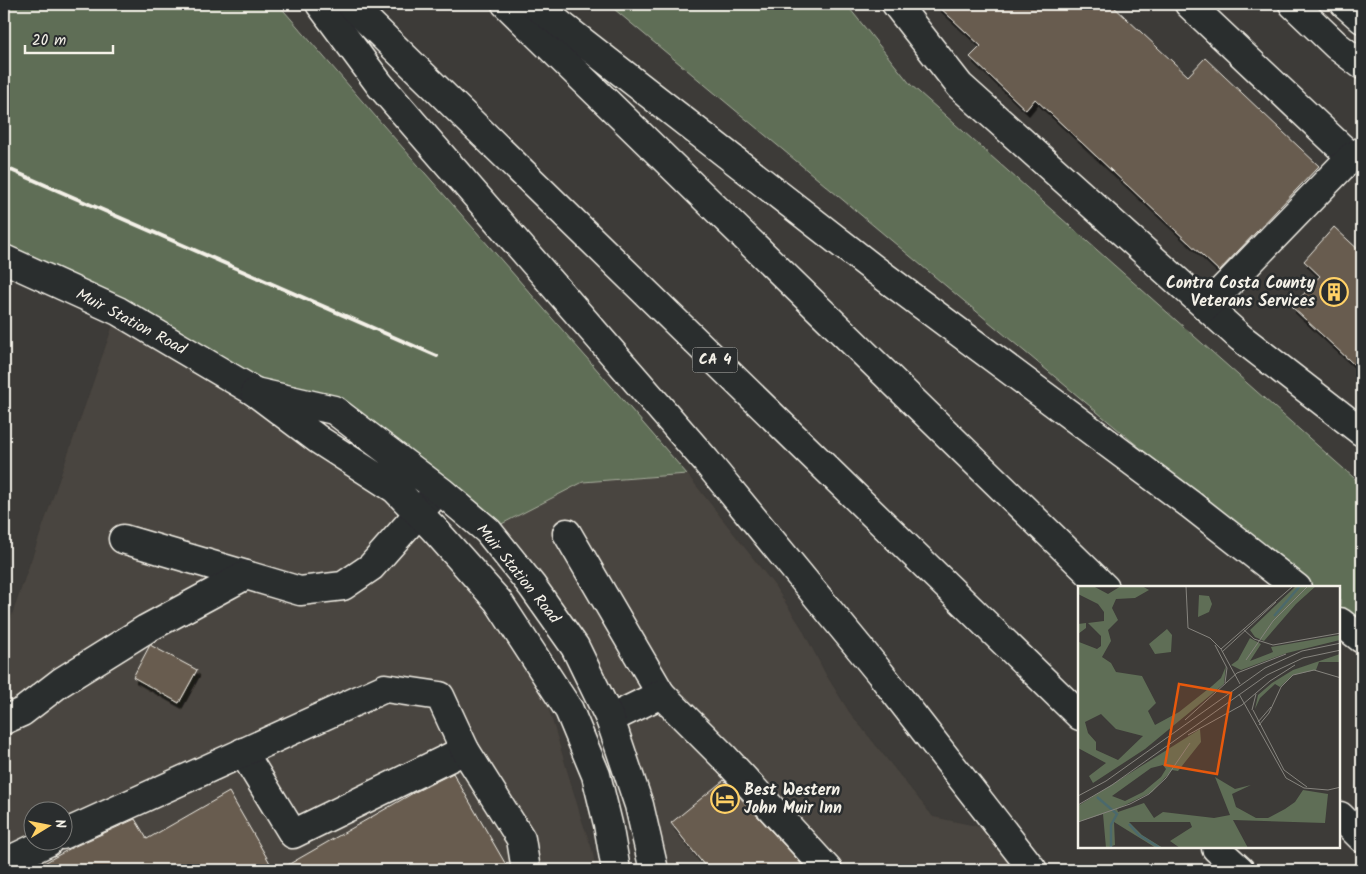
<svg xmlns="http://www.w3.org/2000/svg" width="1366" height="874" font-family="Kalam,sans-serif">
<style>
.built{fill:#4a453f;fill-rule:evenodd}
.green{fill:#5f6e56;stroke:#aab09f}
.building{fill:#685c4f;stroke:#f4f1e8;filter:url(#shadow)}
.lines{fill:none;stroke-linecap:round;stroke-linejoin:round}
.minor-casing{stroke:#f4f1e8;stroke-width:31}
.highway-casing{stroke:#f4f1e8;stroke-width:31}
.minor{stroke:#2a2d2e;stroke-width:28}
.highway{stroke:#2a2d2e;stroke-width:28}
.rail{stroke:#f4f1e8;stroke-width:4}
.labels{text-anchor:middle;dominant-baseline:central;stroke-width:5;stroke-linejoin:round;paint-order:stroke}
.shield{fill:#2a2d2e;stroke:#b7b6b0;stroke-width:1}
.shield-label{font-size:15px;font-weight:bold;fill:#f4f1e8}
.poi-label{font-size:16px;font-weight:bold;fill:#f4f1e8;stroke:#2a2d2e;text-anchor:end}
.street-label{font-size:16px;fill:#f4f1e8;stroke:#2a2d2e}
.inset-river{fill:none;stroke:#4b696c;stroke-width:2.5}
.inset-road{fill:none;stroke:#86847e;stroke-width:1}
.view{fill:#e8590c;fill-opacity:0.15;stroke:#e8590c;stroke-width:2.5}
.inset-edge{fill:none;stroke:#f4f1e8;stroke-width:2.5}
</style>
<defs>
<filter id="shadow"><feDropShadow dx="3" dy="5.5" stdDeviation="0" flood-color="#0009"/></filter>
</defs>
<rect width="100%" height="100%" fill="#3d3b38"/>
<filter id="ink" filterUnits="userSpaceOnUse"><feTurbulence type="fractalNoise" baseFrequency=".02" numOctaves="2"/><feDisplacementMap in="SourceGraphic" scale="10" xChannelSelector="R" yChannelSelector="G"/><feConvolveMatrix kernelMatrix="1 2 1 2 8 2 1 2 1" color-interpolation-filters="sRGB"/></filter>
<g filter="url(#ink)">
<!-- built -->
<g class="built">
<path d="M118,311L395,489L498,601L483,608L547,703L582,821L592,849L596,870H4V638ZM32,812H62V842H32Z"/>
<path d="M687,474L774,585L801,627L826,675L849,712L933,817L1004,832L1033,870H654L610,719L488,531L583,482Z"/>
</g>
<!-- green -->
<g class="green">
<path d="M4,4H278C413,161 552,316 687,474L583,482L488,531L334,410L255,392L4,259Z"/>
<path d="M608,4H846L911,85L1362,485V633L1340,614V588H1308Z"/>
</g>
<!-- building -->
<g class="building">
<path d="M936,4H1111L1188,76L1205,58L1319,166L1219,271L1035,99L1026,110L970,57L981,46Z"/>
<path d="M1334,227L1362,253V372L1292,307L1320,276L1304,261Z"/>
<path d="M150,645L197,670L179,703L133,677Z"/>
<path d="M453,773L509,870H279L415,792Z"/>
<path d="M724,780L798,860L806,870H708L671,823Z"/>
<path d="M229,792L274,870H32L71,848L135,819L147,839Z"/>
</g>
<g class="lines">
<defs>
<g id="minor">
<path d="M896,4L960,86L1241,338L1362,432"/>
<path d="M1189,4L1351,157"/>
<path d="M1293,4L1337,46L1362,65"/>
<path d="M1345,4L1362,19"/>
<path d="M4,259L118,311L255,392"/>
<path d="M1206,307L1351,157L1362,151"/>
<path d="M567,533L661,694"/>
<path d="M123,539L246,575"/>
<path d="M610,719L661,694L724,757L828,870"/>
<path d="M4,720L22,712L61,682L146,629L246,575L300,591L343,586L371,567L431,499"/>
<path d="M243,752L293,834L465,750"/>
<path d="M62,835L385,688L440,696L465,750L521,839L526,870"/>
<path d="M4,863L48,842"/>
<path d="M616,870L608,824L596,775L569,710L498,601L434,529L395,489L319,440L255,392L334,410L442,492L488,531L532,586L575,647L610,719L639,805L654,870"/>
</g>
<g id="highway">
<path d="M320,4L380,85L706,461L880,673L1033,870"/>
<path d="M350,4L1080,716"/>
<path d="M506,4L1105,588"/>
<path d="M534,4L874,269L1191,505L1297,588"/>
<path d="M1340,622L1362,639"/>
<path d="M1340,816L1362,838"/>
<path d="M1216,848L1240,870"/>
</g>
</defs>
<!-- minor casing -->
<use href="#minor" class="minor-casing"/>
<!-- highway casing -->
<use href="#highway" class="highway-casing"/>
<!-- minor -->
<use href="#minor" class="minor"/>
<!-- highway -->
<use href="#highway" class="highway"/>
<!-- rail -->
<path class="rail" d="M4,167L437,356"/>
</g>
</g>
<!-- icons -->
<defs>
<symbol id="building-ring" viewBox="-11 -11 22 22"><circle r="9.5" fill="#2a2d2e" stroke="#ffd166" stroke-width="1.5"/><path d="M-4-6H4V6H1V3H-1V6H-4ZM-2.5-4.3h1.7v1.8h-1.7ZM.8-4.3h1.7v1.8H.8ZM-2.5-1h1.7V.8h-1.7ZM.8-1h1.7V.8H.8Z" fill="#ffd166"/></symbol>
<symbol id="hotel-ring" viewBox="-11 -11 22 22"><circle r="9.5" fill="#2a2d2e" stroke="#ffd166" stroke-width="1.5"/><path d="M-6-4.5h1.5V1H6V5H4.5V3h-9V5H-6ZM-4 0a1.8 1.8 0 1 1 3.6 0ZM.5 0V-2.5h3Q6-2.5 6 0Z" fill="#ffd166"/></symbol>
</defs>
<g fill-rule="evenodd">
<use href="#building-ring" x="1318" y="276" width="32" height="32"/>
<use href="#hotel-ring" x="709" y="783" width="32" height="32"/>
</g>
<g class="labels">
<!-- shield labels -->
<rect class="shield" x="692.5" y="347.5" width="45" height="25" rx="4"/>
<g class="shield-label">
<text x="715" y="360">CA 4</text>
</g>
<!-- poi labels -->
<g class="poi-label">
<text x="1315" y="283">Contra Costa County<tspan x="1315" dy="18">Veterans Services</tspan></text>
<text x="744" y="790" text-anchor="start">Best Western<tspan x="744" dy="18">John Muir Inn</tspan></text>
</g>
<!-- street labels -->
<g class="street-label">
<text transform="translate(131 322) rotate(28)">Muir Station Road</text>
<text transform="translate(518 574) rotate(51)">Muir Station Road</text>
</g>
</g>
<!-- overview -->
<g transform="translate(1078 586)">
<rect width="262" height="262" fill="#3d3b38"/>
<path d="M0,0H15L30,8L43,0H64L71,4L57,12L38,13L34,22L40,34L30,44L33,55L24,71L33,77L38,86L64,90L78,117L70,125L77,139L101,126L134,100L143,92L148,80L146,98L67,163L15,197L11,190L28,177L0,162V38L8,37V42L0,48L1,56L19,63L23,60V50L10,37L26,35V26L20,18L0,8ZM23,128L38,143L65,150L40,174L18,164V156L10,147L7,136ZM218,0H238L218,18L186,55L177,51L172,44ZM121,9L131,10L134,18L131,26L120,31ZM89,43L94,49L93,66L77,68L71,58ZM262,49V54L209,67L163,84L153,79L160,74L172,52L183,58L172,75L195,66L193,61ZM262,68V76H241L238,84L215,89L202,101L197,98L182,112L177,123L180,109L194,97L215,84ZM122,143L123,156L100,185L94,184L74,206L39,223L40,226L66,217L76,232L85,226L136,232L152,229L137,191L157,203L173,199L154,208L158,221L178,232H190L207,223L217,216L225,204L250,208L247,237L155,234L170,262H102L92,255L114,241L112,236H51L64,249L85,262H78L36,236L37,259L28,262L25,228L0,236V220ZM85,179L88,183L83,191L65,206L47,215L34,210L73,182Z" fill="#5f6e56" fill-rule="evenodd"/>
<path class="inset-river" d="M196,30L222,0M19,211L39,228L33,239V262M51,238L61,249L82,262"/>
<path class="inset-road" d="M108,0L110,42L132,52L143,63L162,98M165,43L176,53L195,59L263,47M137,59L149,82M143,63L215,0M144,66L198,16M168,74L195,35L230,0M147,97L149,82M161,108L208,192L226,202L250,204L263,201M174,124L178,108M175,124L206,184L229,201M107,134L159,87L208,68M180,136L193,121M181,139L191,127L203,101L215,89L236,84L263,92M110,149L164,119L192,95L217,79M0,210L28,195L187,82L224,65L263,57M0,219L34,199L189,89L225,72L263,64M0,236L52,218L71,208L88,192L112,157"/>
<path class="view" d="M101,98L153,107L139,188L87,179Z"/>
<rect width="262" height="262" class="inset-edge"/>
</g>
<!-- margin -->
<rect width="1366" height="874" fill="none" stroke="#2a2d2e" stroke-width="20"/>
<rect x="10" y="10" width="1346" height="854" fill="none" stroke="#f4f1e8" stroke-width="2" filter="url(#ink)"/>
<!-- north arrow -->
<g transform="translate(48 826) rotate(80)"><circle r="24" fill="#2a2d2e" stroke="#7b7b78"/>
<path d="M0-4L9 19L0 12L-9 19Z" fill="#ffd166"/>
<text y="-8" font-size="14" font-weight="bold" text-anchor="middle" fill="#f4f1e8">N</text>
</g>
<!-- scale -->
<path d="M25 45v8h88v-8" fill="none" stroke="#f4f1e8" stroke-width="2.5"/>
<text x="32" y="45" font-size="15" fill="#f4f1e8" stroke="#2a2d2e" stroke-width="4" paint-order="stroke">20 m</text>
</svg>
